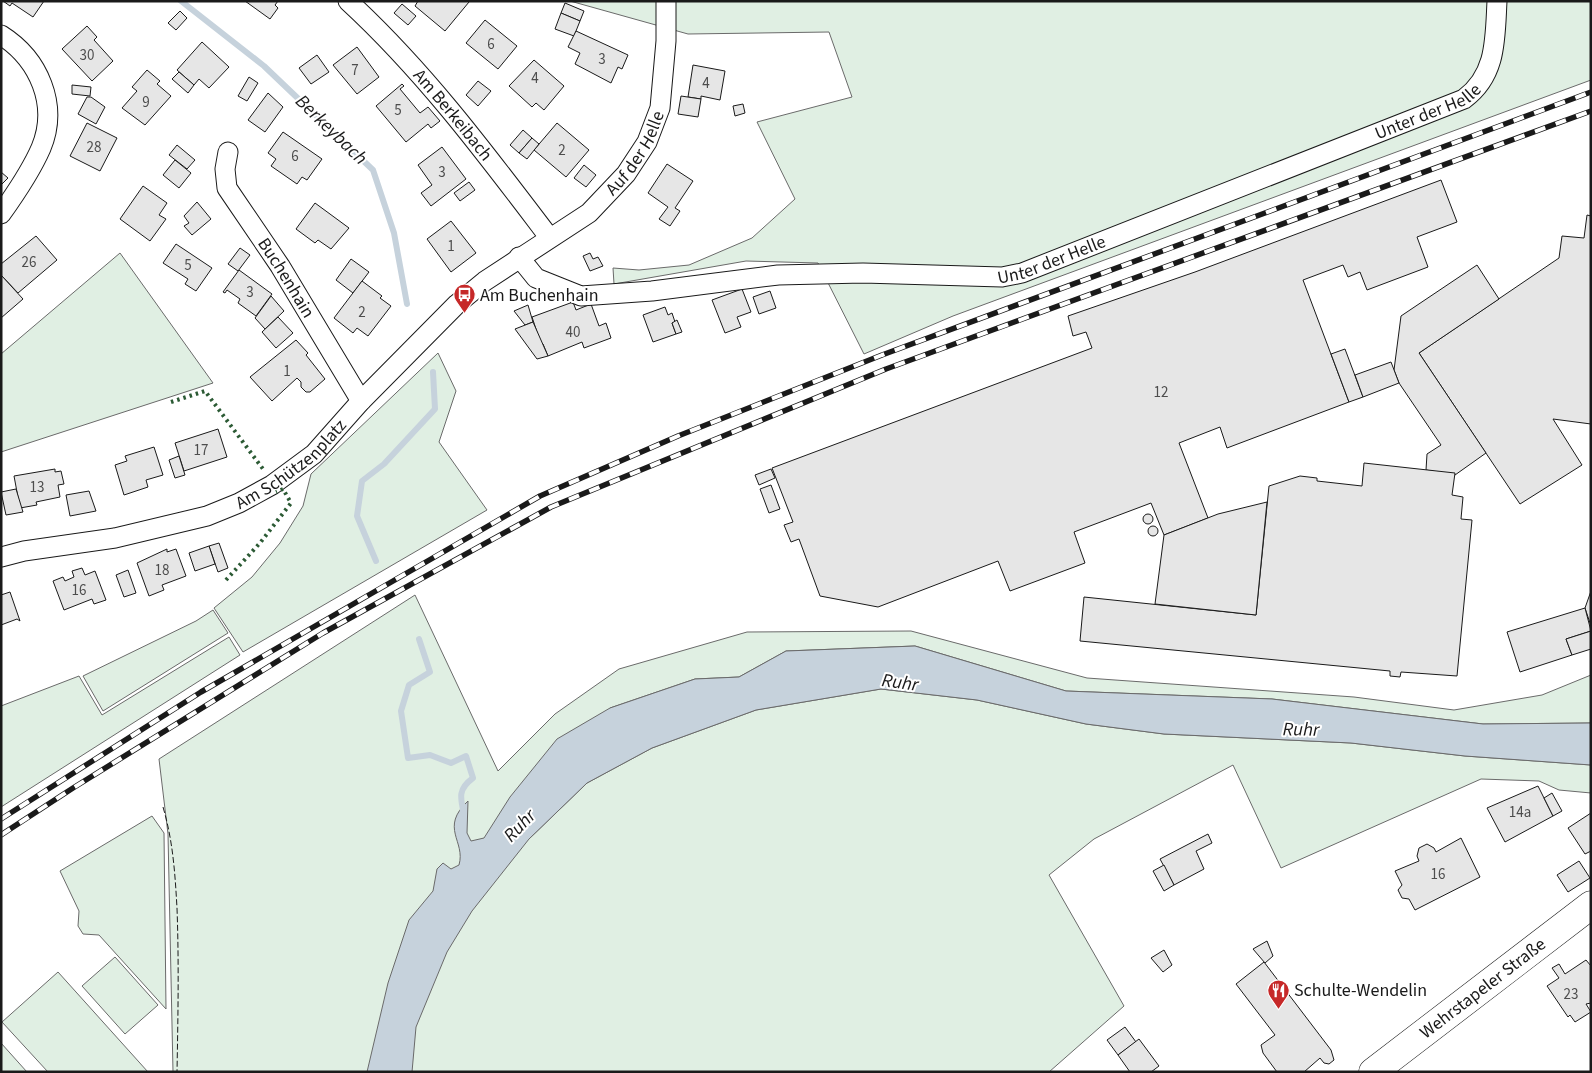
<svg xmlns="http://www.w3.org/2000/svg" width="1592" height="1073" font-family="'Source Sans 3',sans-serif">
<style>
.green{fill:#e0efe3;stroke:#6a6a6a}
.water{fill:#c6d2dc;stroke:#6a6a6a}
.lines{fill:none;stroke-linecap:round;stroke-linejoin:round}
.stream{stroke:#c6d2dc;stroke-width:6}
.building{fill:#e6e6e6;stroke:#1a1a1a}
.minor-casing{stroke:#1a1a1a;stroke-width:21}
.secondary-casing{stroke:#1a1a1a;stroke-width:29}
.minor{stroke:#fff;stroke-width:19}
.secondary{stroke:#fff;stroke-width:28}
.rail-casing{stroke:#1a1a1a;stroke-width:5.5}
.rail{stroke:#fff;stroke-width:4;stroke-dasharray:11;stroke-linecap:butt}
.hedge{stroke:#2b5a34;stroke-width:4;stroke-dasharray:2.5 4;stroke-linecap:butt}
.fence{stroke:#1a1a1a;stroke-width:1;stroke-dasharray:6 2.5;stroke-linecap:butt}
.labels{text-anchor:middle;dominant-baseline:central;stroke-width:4;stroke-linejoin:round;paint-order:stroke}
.number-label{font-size:15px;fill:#4d4d4d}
.street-label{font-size:18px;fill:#1a1a1a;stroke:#fff}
.poi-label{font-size:18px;fill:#1a1a1a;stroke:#fff;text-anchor:start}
.water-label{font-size:19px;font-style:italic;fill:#1a1a1a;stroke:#fff}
</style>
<rect width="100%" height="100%" fill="#fff"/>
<!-- green -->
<g class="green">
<path d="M570,1H1490L1492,25L1474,87L1004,285L1480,89L1504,1H1591V80L953,316L864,354L818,263L746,261L614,284L613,268L639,270L689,265L752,238L795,199L757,122L852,97L829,32L688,34Z"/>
<path d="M120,253L213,383L1,452V354Z"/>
<path d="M438,353L456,391L439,442L487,510L243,652L214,608L252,577L280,543L303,506L311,474Z"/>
<path d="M415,595L498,771L555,714L619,669L747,632L911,631L1087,678L1354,697L1454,710L1542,695L1591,675V723L1483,724L1272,699L1066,691L915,646L786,651L739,677L695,679L610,708L530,838L587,783L652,748L756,710L881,689L977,700L1086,724L1164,734L1351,743L1465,756L1591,765V793L1559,790L1539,781L1481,779L1281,868L1233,765L1094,839L1049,875L1124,1006L1049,1072H173L168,834L159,759Z"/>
<path d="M213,610L228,633L103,711L83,676L196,621Z"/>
<path d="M229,637L240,655L1,807V706L79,676L102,715Z"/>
<path d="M152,816L164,833L166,1009L99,935L83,934L78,926L79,911L60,871Z"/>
<path d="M115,957L158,1005L125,1034L82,986Z"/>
<path d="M58,972L148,1072H48L2,1022Z"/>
<path d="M1,1043L27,1072H1Z"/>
</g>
<!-- water -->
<path class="water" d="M915,646L1066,691L1272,699L1483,724L1591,723V765L1465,756L1351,743L1164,734L1086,724L977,700L881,689L756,710L652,748L587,783L529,839L472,911L447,952L416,1027L412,1072H367L388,983L409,920L433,891L437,869L443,863L451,869L459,865C466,841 439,828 468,801L467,833L471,841L484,838L510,797L557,739L610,708L695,679L739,677L786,651Z"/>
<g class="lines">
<!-- stream -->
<g class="stream">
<path d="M181,1L264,66L373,170L394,233L407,304"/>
<path d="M376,561L357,516L362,481L384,464L435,409L433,372"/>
<path d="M419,639L430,672L409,685L401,711L408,758L430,755L451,763L466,756L473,778C458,789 460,797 464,814"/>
</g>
</g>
<!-- building -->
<g class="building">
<path d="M3,1H44L33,17L12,3L10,6Z"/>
<path d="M245,1H278L275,5L278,8L270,19Z"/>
<path d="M418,1H468L469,2L445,31L415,6Z"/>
<path d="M565,3L584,11L580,21L561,13Z"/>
<path d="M402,4L416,16L408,25L394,13Z"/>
<path d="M180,11L187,18L176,30L168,23Z"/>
<path d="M561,13L580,21L574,36L555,29Z"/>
<path d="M485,20L517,46L498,69L466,43Z"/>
<path d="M87,26L97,37L94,40L113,61L92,81L62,49Z"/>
<path d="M576,31L628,55L622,69L618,67L611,83L575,64L580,53L568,47Z"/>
<path d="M202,42L229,67L209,88L199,79L194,85L177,70Z"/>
<path d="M357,47L379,77L357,94L333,65Z"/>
<path d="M317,55L329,72L311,84L299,68Z"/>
<path d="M534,60L564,86L544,110L536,103L532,107L509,86Z"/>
<path d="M693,65L725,71L720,100L701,96V99L688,97Z"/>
<path d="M147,70L160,81L157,84L171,96L145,125L122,108L137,91L132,87Z"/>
<path d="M179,72L194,85L188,93L172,79Z"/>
<path d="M249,77L258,83L247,101L238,96Z"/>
<path d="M478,81L491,91L478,106L466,95Z"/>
<path d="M402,84L404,86L400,89L420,113L428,107L440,121L431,128L428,124L406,142L376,106Z"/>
<path d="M72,85L91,87L90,96L72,94Z"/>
<path d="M268,93L283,107L265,132L248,120Z"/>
<path d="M681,96L701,99L698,117L678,114Z"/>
<path d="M87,97H91L105,107L96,124L78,114Z"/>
<path d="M743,104L745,113L735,116L733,106Z"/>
<path d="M87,123L117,138L100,171L70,156Z"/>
<path d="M557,123L589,150L566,177L534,150Z"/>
<path d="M523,130L532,138L519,153L510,145Z"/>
<path d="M283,132L322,159L307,180L302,177L297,184L271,166L276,159L268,153Z"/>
<path d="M532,138L539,144L527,159L519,153Z"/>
<path d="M177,145L195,160L187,169L169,155Z"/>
<path d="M442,147L466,179L431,206L421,193L432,185L418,165Z"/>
<path d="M175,160L191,173L179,188L163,175Z"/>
<path d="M667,164L693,181L675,208L680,211L670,226L659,219L668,207L648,193Z"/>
<path d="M584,165L596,175L586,187L574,178Z"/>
<path d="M1,172L8,178L1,185Z"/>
<path d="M1441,180L1457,222L1417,237L1428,267L1367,290L1360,272L1348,277L1343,265L1303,280L1349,402L1227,448L1220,427L1179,443L1208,518L1164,535L1151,503L1074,532L1085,563L1010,591L998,561L878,607L820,596L799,539L791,542L784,525L793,522L772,468L1092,348L1086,332L1073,336L1068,316L1195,272Z"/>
<path d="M469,182L475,190L460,201L454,193Z"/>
<path d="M143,186L167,203L159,215L166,219L150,241L120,219Z"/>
<path d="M197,202L211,219L192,235L184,226L189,223L184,216Z"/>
<path d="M315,203L349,228L331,249L318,240L315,243L296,229Z"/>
<path d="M1587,215L1591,216V424L1553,419L1582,465L1520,504L1419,353L1559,258L1562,236L1584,238Z"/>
<path d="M451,221L476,253L451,272L427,239Z"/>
<path d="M36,236L57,260L18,293L1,275V264Z"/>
<path d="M176,244L212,268L196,291L185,284L188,279L163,263Z"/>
<path d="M240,248L250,255L238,271L228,264Z"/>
<path d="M590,253L593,259L598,257L603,266L590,271L583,256Z"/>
<path d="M351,259L369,272L353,293L336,280Z"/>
<path d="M1477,265L1499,299L1419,353L1486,453L1455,475L1426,470L1427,454L1441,445L1399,383L1394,370L1401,316Z"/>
<path d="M239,270L272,294L256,316L238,303L240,299L227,290L225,293L223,292Z"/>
<path d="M1,275L23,299L1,318Z"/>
<path d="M362,281L382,296L380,298L391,306L368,336L357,328L353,333L334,318Z"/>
<path d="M742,289L751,312L737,317L741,327L725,333L712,300Z"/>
<path d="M770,291L776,308L759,314L753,297Z"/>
<path d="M271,296L284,311L265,329L255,318Z"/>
<path d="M573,302L576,310L591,304L599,326L606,323L611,338L584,348L582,342L548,356L543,344H541L532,317Z"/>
<path d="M528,305L533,322L525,325L514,311Z"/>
<path d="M665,307L668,315L672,313L675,322L672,323L676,334L653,342L643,315Z"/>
<path d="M278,317L293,333L276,348L262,332Z"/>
<path d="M677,320L682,332L676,334L672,323Z"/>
<path d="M533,322L548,356L537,359L515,329Z"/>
<path d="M296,340L308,353L306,355L325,379L310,392H306L301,387V382L297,378L272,401L250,377Z"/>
<path d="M1345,349L1363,397L1349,402L1331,354Z"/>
<path d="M1391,362L1399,383L1363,397L1355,375Z"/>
<path d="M218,429L227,457L184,471L175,443Z"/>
<path d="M154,447L163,475L146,480L148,487L124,495L115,465L127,461L125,456Z"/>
<path d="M179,456L185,475L175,478L169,460Z"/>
<path d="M1364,463L1455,473L1452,495L1463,497L1461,519L1472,520L1457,676L1401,672L1400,677L1390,676V671L1080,641L1084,597L1256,615L1269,486L1300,476L1317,478V481L1362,486Z"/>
<path d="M55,469V472L61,471L64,484L58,485L60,497L36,502L37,505L20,508L14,476Z"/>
<path d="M771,469L775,478L759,485L755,475Z"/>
<path d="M771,485L780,509L769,513L760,489Z"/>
<path d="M16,489L23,512L6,515L1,492Z"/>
<path d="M89,491L96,511L70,516L66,495Z"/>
<path d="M1267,502L1256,615L1155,604L1164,535L1218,514Z"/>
<circle cx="1148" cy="519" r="5"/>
<circle cx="1153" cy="531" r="5"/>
<path d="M219,543L228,568L218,572L209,546Z"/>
<path d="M209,546L215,564L195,571L189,553Z"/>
<path d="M167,549V552L176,549L186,576L162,585L164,590L149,596L137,563Z"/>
<path d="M82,568L85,575L95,571L106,600L94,604L92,599L64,610L53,581L63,577L65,581L74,577L72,571Z"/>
<path d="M128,570L136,593L124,597L116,575Z"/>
<path d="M1591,591V626L1585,608Z"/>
<path d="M10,592L20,621L17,619L1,625V595Z"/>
<path d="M1585,608L1591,631L1566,639L1572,655L1520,672L1507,632Z"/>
<path d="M1591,631V649L1572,655L1566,639Z"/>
<path d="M1538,786L1553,816L1505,842L1487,808Z"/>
<path d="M1552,793L1562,811L1553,816L1544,798Z"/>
<path d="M1591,813V851L1585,854L1568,828Z"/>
<path d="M1208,834L1212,843L1196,851L1204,869L1174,885L1160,859Z"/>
<path d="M1461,838L1480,877L1415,910L1409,899L1402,898L1398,890L1402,885L1395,871L1419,861L1417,856L1419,848L1427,844L1434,848L1436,852Z"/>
<path d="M1579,861L1590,878L1568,892L1557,875Z"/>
<path d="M1164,865L1174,885L1164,891L1153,871Z"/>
<path d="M1267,941L1273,956L1265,963L1253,949Z"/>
<path d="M1164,950L1172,965L1163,972L1151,958Z"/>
<path d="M1586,960L1591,966V1003L1586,1004L1591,1012L1575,1022L1570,1015L1568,1017L1547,986L1559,978L1552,968L1559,964L1565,974Z"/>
<path d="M1264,962L1331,1050L1334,1060L1329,1064L1324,1063L1320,1058L1304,1072H1277L1263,1053L1261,1045L1275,1035L1236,984Z"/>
<path d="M1125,1027L1136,1042L1118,1055L1107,1040Z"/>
<path d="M1139,1039L1159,1066L1151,1072H1130L1118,1055Z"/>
</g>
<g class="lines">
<defs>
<g id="minor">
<path id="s1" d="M348,1C425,72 486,154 549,237"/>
<path d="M1,35C39,59 59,105 41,148C31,171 16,193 1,214"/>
<path id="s2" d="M228,152L225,169L227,188L280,266L361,401"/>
<path id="s3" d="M519,257L536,278L581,296L652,291L778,275L863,273L1002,277L1022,273L1464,99C1497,75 1495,38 1497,1"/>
<path id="s4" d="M1,557L24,551L115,538L207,516L239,503L272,485L314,454L361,401L457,304L485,281L589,213L626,174L647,142L660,108L666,41V1"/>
</g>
<g id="secondary">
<path id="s5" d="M1373,1072L1591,905"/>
</g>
</defs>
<!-- minor casing -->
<use href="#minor" class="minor-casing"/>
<!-- secondary casing -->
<use href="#secondary" class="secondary-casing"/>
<!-- minor -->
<use href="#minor" class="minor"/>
<!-- secondary -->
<use href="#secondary" class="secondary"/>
<defs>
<g id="rail">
<path d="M1,819L201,692L540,496L678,436L882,355L1591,92"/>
<path d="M1,835L73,788L323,633L551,507L886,369L1591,111"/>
</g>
</defs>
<!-- rail casing -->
<use href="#rail" class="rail-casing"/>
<!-- rail -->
<use href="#rail" class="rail"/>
<!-- hedge -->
<g class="hedge">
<path d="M171,402L205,391L263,469"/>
<path d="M226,580L260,543L291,503L283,489L276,492"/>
</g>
<!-- fence -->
<path class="fence" d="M163,807C173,841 175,873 177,908C179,963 178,1017 177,1072"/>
</g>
<!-- icons -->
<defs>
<symbol id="bus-pin" viewBox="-11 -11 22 30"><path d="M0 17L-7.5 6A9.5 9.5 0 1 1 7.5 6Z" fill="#c62828" stroke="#fff"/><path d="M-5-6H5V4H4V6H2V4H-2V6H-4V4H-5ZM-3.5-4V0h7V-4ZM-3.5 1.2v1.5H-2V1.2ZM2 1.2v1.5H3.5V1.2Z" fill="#fff"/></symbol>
<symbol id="restaurant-pin" viewBox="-11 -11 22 30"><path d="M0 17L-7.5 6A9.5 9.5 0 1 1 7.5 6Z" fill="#c62828" stroke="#fff"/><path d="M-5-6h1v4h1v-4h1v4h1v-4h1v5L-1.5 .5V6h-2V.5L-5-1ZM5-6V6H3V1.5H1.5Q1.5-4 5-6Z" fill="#fff"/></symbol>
</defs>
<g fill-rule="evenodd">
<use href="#bus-pin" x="452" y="282" width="25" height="34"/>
<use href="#restaurant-pin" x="1266" y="978" width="25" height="34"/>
</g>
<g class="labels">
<!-- number labels -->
<g class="number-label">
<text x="491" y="44">6</text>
<text x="87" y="55">30</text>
<text x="602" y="59">3</text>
<text x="355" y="70">7</text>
<text x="535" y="78">4</text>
<text x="706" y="83">4</text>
<text x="146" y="102">9</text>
<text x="398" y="110">5</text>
<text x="94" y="147">28</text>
<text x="562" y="150">2</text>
<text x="295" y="156">6</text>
<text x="442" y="172">3</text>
<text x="451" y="246">1</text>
<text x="29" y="262">26</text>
<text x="188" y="265">5</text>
<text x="250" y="292">3</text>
<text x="362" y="312">2</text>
<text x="573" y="332">40</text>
<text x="287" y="371">1</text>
<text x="1161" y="392">12</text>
<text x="201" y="450">17</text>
<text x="37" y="487">13</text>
<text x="162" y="570">18</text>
<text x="79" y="590">16</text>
<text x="1520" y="812">14a</text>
<text x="1438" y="874">16</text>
<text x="1571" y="994">23</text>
</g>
<!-- street labels -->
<g class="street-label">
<text stroke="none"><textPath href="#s3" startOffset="955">Unter der Helle</textPath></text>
<text stroke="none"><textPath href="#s1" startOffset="155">Am Berkeibach</textPath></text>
<text stroke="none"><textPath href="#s4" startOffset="779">Auf der Helle</textPath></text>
<text stroke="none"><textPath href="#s3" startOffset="550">Unter der Helle</textPath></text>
<text stroke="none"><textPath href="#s2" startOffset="144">Buchenhain</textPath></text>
<text stroke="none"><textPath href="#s4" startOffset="310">Am Schützenplatz</textPath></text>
<text stroke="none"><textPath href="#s5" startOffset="138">Wehrstapeler Straße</textPath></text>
</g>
<!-- poi labels -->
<g class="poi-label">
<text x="480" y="295">Am Buchenhain</text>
<text x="1294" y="990">Schulte-Wendelin</text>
</g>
<!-- water labels -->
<g class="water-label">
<text transform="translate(331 130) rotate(44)">Berkeybach</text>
<text transform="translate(900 683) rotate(8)">Ruhr</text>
<text transform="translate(1301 730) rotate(1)">Ruhr</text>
<text transform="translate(520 826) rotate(-46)">Ruhr</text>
</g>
</g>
<!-- border -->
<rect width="1592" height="1073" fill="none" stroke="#1a1a1a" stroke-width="5"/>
</svg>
